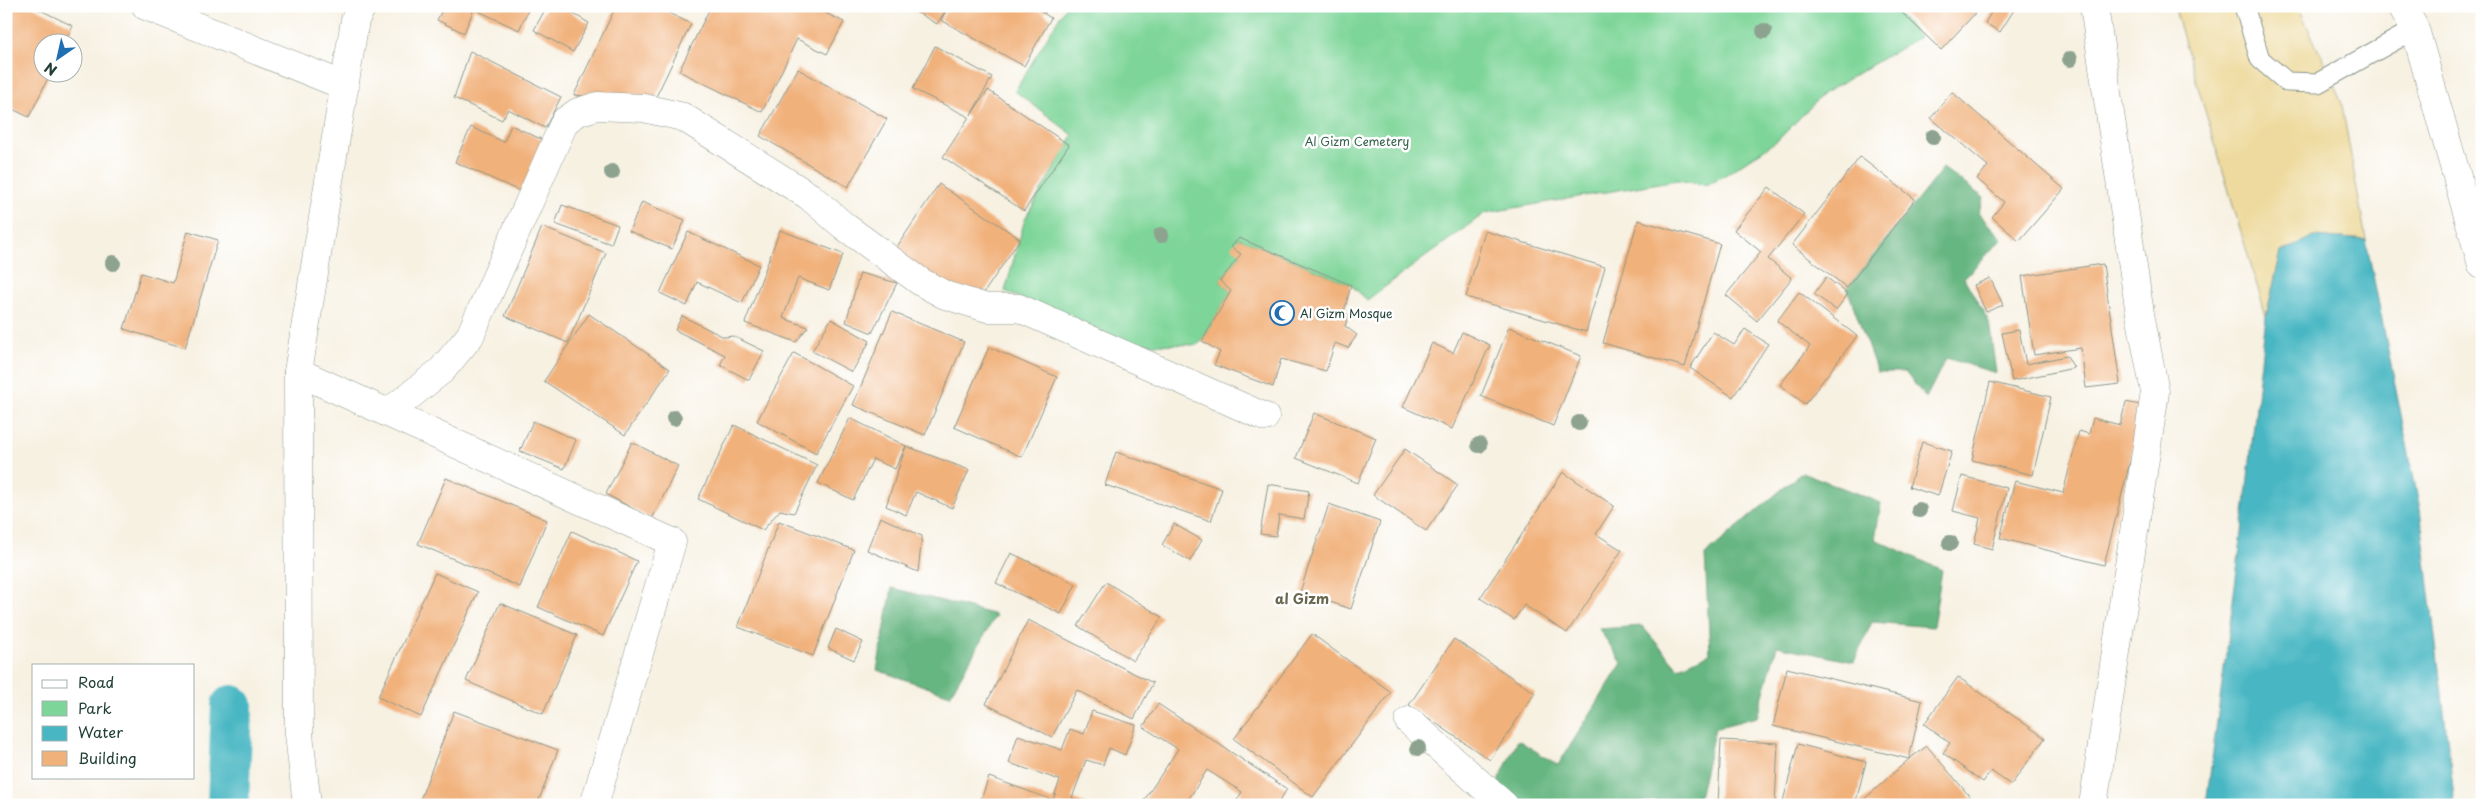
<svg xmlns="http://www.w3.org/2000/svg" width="2488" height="811" font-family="'Playpen Sans',sans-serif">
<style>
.green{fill:#7ed599;stroke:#4e8966}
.forest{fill:#66b681;stroke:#427a5a}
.sand{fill:#eeda9e;stroke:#868c69}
.water{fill:#49b7c3;stroke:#347a7c}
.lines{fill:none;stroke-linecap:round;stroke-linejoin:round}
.canal{stroke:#49b7c3;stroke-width:42}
.building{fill:#f1b17a}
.service-casing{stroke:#8b978b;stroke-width:21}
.minor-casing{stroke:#8b978b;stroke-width:29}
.tertiary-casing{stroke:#8b978b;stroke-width:29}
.service{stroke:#fff;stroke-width:19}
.minor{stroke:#fff;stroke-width:28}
.tertiary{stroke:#fff;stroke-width:28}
.tree{fill:#8da390}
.labels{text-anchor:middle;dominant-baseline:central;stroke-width:5;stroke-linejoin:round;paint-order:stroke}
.park-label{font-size:12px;fill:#37634d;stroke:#fff}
.poi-label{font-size:12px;fill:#1f3d34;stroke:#fff;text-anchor:start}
.neighbourhood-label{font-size:14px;font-weight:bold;fill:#68664c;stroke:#fff}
</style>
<rect width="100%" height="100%" fill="#fff"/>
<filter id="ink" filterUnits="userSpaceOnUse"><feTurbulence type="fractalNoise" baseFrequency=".02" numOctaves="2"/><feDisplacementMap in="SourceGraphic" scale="10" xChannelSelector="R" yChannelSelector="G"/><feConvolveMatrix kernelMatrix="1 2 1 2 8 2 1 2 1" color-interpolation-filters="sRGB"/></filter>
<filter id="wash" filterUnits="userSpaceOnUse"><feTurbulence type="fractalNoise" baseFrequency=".0096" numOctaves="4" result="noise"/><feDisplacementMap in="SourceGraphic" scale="20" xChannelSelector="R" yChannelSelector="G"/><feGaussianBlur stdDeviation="1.12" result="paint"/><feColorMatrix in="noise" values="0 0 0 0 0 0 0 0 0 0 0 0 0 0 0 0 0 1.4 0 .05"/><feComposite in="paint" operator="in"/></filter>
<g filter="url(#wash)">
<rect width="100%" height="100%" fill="#f7f1e2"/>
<!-- green -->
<path class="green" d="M1066,6H1892L1919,37L1823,94L1778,140L1725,175L1706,185L1677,180L1485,213L1367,300L1351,285L1239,238L1241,254L1220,281L1231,291L1202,341L1197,345L1113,343L1005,291L1025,219L1073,135L1015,91Z"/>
<!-- forest -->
<g class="forest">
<path d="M1943,168L1984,198L1978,213L2002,239L1964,278L1989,322L1996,373L1946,358L1926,398L1905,372H1877L1847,288Z"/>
<path d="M1802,472L1881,503L1875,539L1942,570L1933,627L1872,622L1854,662L1777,646L1757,717L1715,728L1699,797L1602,805H1521L1496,786L1518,740L1558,765L1622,663L1599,629L1642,626L1678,668L1710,653L1705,555Z"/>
<path d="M892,588L996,615L950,695L877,670Z"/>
</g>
<!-- sand -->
<path class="sand" d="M2174,6H2298L2341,100L2366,240L2314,236L2281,252L2266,316Z"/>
<!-- water -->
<path class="water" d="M2314,236L2366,240L2420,509L2455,805H2206L2242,532L2266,316L2281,252Z"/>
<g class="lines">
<!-- canal -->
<path class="canal" d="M228,805L232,706"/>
</g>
<g id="blocks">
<!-- building -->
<g class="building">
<path d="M6,6H32L73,26L65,42H42V72H51L29,117L6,106Z"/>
<path d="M444,6H530L519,30L474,9L464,33L437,20Z"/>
<path d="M547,6H560L589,23L573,52L534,30Z"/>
<path d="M616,6H655L691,24L653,103L574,95Z"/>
<path d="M711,6H811L844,22L827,54L797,39L762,112L679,71Z"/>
<path d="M906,6H948L937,24Z"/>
<path d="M949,6H1032L1051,18L1024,66L941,20Z"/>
<path d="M1034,6H1049L1045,13Z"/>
<path d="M1895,6H1979L1980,8L1941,50Z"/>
<path d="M1995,6H2007L2014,10L2000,32L1985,23Z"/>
<path d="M935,46L992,77L971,115L988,90L1069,145L1024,211L943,157L969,117L913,89Z"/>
<path d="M470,51L561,97L545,128L508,109L502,120L454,98Z"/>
<path d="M798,69L887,119L848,187L760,136Z"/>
<path d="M1952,92L2064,189L2019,241L1992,217L2004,202L1977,179L1988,166L1931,118Z"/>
<path d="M511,125L547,142L524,193L455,162L471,127L504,142Z"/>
<path d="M1860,157L1915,199L1847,288L1792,245Z"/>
<path d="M939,184L1020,239L975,306L894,251Z"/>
<path d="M1769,187L1804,214L1768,259L1792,278L1757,321L1726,295L1761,252L1734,230Z"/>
<path d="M642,202L685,220L672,249L629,231Z"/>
<path d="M562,205L618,225L611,244L555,224Z"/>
<path d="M1638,220L1720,244L1685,367L1603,343Z"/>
<path d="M542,227L606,253L568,343L505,316Z"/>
<path d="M780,230L843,254L829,290L798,278L783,318L808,327L796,342L745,323Z"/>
<path d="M188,231L218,240L185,348L124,329L141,273L173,283Z"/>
<path d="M1485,231L1605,267L1586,332L1466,297Z"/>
<path d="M688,232L759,265L742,303L697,282L687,306L660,293Z"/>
<path d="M1239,238L1351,285L1344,312L1349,315L1345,326L1357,335L1348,348L1335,343L1326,371L1281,359L1273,387L1214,365L1220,352L1202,341L1231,291L1220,281L1241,254L1231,247Z"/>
<path d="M2103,264L2120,384L2086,388L2081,348L2034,355L2022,276Z"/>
<path d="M860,273L897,283L872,333L846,322Z"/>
<path d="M1826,277L1848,294L1836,310L1814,294Z"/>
<path d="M1990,278L2003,305L1986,312L1974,285Z"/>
<path d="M1799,292L1857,336L1805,404L1780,385L1810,346L1777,321Z"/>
<path d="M892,312L964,342L925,435L853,405Z"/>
<path d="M589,314L670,369L625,435L544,381Z"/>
<path d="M682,316L724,337L733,336L764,351L749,380L720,365L725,355L675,330Z"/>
<path d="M831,319L870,341L852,372L812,351Z"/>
<path d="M1509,327L1581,356L1553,426L1481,396Z"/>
<path d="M1745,329L1768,344L1733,397L1690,368L1713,332L1734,345Z"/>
<path d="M2019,330L2026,364L2067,356L2074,368L2012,381L2002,333Z"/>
<path d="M1462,332L1490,345L1452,429L1403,407L1432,343L1453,353Z"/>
<path d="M989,347L1057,377L1022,457L954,427Z"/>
<path d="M794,353L853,386L816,453L757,421Z"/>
<path d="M1990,382L2051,397L2033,475L1972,460Z"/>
<path d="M2126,402L2144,406L2104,565L2000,538L2015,481L2063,493L2079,431L2089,434L2093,418L2120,425Z"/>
<path d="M1314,413L1376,438L1358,483L1296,458Z"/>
<path d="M850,418L906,446L895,469L873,459L853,500L818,483Z"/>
<path d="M533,421L576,440L564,469L520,451Z"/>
<path d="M734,425L817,465L794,513L780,510L763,530L698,499Z"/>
<path d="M632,442L678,466L652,519L606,494Z"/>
<path d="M1922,442L1952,451L1938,496L1909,487Z"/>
<path d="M906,446L969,470L952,508L916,492L906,515L886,506Z"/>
<path d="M1405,449L1458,485L1426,531L1373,495Z"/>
<path d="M1116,452L1222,489L1211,521L1105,485Z"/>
<path d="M1563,472L1614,506L1596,534L1622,550L1567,633L1524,605L1514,620L1480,598Z"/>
<path d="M1962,476L2007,488L1992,549L1974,544L1980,518L1953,511Z"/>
<path d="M446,478L547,520L520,587L418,544Z"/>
<path d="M1268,484L1309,491L1304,519L1279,515L1276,536L1260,534Z"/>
<path d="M1329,504L1380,522L1351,609L1300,592Z"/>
<path d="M880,517L922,536L918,572L867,550Z"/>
<path d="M779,521L854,550L813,656L738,627Z"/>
<path d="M1174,524L1202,540L1190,561L1162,545Z"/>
<path d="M572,531L637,561L603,636L538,607Z"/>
<path d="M1011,553L1076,584L1061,614L996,583Z"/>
<path d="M435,573L478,592L421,717L378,697Z"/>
<path d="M1106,582L1162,617L1133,661L1078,626Z"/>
<path d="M500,603L577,635L543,714L466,681Z"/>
<path d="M1028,620L1153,683L1134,719L1077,690L1052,737L986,704Z"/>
<path d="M836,629L863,642L854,660L828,648Z"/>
<path d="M1312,634L1391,692L1313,797L1234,739Z"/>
<path d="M1454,639L1535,693L1490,760L1409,705Z"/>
<path d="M1787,668L1922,701L1909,759L1773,726Z"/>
<path d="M1958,677L2045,738L2011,785L1991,771L1983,782L1943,753L1950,743L1924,724Z"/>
<path d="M1158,704L1287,789L1277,805H1234L1242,792L1207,770L1185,805H1141L1178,749L1143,727Z"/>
<path d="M454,711L558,750L537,805H418Z"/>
<path d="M1092,711L1136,725L1125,755L1109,748L1103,765L1086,760L1072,798L1089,805H979L989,777L1053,800L1060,780L1009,763L1018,735L1062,750L1070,729L1084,734Z"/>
<path d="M1721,740L1778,743L1775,805H1718Z"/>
<path d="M1798,744L1866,762L1855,805H1782Z"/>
<path d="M1927,746L1977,805H1858L1909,759Z"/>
</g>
</g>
</g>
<g filter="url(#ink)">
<use href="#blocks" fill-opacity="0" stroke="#8b978b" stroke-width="1"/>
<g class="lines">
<defs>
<path id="service" d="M2244,6L2260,59L2287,82L2318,83L2415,29"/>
<g id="minor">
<path d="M146,6L345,86"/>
<path d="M298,372L672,542L594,805"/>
<path d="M388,413L442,370L470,336L565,121L578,112L597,106L644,108L683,117L809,196L844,226L921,282L945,295L987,308H1019L1265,417"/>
<path d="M1409,721L1504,805"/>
</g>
<g id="tertiary">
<path d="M2402,6L2415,29L2482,265"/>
<path d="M307,805L299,734L298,372L355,20L362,6"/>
<path d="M2093,805L2155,392L2140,314L2094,6"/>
</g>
</defs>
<!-- service casing -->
<use href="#service" class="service-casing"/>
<!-- minor casing -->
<use href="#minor" class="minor-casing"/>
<!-- tertiary casing -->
<use href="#tertiary" class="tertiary-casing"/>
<!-- service -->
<use href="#service" class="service"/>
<!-- minor -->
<use href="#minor" class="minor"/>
<!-- tertiary -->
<use href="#tertiary" class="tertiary"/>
</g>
<!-- trees -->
<g class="tree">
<circle cx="1764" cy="31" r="8"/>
<circle cx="2070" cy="59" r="8"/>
<circle cx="1933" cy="137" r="8"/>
<circle cx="612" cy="172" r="8"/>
<circle cx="1161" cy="235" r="8"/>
<circle cx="113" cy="263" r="8"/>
<circle cx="674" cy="418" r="8"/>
<circle cx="1579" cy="423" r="8"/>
<circle cx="1479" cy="445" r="8"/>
<circle cx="1919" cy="510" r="8"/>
<circle cx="1950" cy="543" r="8"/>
<circle cx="1418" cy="748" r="8"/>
</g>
</g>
<!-- icons -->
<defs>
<symbol id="mosque-ring" viewBox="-11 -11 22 22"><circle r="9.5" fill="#fff" stroke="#1f6fb2" stroke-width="1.5"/><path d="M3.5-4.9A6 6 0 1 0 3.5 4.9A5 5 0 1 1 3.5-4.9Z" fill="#1f6fb2"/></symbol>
</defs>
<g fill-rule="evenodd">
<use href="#mosque-ring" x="1268" y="299" width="28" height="28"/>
</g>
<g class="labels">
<!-- park labels -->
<g class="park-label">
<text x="1357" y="141">Al Gizm Cemetery</text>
</g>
<!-- poi labels -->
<g class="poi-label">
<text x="1300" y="313">Al Gizm Mosque</text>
</g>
<!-- neighbourhood labels -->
<g class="neighbourhood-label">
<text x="1302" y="598">al Gizm</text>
</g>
</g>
<!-- margin -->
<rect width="2488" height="811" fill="none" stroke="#fff" stroke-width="25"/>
<!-- legend -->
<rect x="32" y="664" width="162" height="115" fill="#ffffff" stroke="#a5b1ae"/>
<rect x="42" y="680" width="25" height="8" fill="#ffffff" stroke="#a5b1ae"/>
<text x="78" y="688" font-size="15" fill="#1f3d34">Road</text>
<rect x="42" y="701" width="25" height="15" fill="#7ed599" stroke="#a5b1ae"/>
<text x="78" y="714" font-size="15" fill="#1f3d34">Park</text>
<rect x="42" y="726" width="25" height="15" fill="#49b7c3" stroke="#a5b1ae"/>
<text x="78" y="738" font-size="15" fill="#1f3d34">Water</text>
<rect x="42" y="751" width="25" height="15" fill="#f1b17a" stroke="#a5b1ae"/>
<text x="78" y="764" font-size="15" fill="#1f3d34">Building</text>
<!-- north arrow -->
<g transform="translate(58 58) rotate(214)"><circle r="24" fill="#ffffff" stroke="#a5b1ae"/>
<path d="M0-4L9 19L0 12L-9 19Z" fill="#1f6fb2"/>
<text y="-8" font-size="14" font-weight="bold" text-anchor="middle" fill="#1f3d34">N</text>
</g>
</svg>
